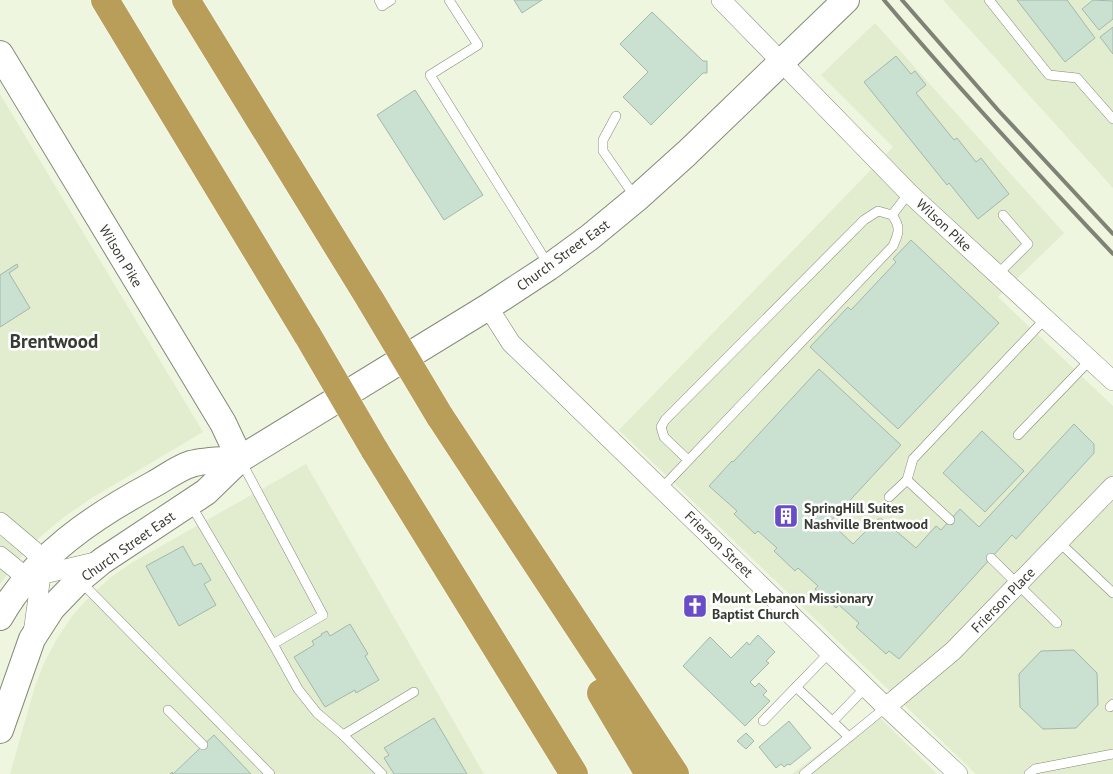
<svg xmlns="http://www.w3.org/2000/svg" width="1113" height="774" font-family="'PT Sans',sans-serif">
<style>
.built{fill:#e2ecce}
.building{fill:#cae0d1;stroke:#a3b8aa}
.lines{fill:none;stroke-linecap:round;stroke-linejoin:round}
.lane-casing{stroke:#838a76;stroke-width:10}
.street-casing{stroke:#838a76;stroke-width:20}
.secondary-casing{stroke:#838a76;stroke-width:28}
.highway-casing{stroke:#fff;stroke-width:29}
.lane{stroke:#fff;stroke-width:9}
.street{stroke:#fff;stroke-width:19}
.secondary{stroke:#fff;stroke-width:26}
.highway{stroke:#b89e59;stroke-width:28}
.rail{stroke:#7e8375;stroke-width:4}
.highway-bridge-casing{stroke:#fff;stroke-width:29;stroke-linecap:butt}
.highway-bridge{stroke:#b89e59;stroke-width:28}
.labels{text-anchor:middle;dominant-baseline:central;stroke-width:5;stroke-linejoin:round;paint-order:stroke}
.street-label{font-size:14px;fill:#383b32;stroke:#fff}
.poi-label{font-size:14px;font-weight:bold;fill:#383b32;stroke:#fff;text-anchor:start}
.district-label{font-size:19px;font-weight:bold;fill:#383b32;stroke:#fff}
</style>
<rect width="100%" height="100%" fill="#eff6e0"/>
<!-- built -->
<g class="built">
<path d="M943,0H1113V188Z"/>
<path d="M875,23L1064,233L998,297L1113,406V774H976L619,430L893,147L821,75Z"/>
<path d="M0,94L203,432L90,499L64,517L40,537L19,559L0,584Z"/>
<path d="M306,464L484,774H10L35,686L45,661L58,637L73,615L91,595L111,577L133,562Z"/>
<path d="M874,712L937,774H792Z"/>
</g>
<!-- building -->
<g class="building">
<path d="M514,0H542L522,13Z"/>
<path d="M1017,0H1067L1095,38L1065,62Z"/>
<path d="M1093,0L1113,1V19L1099,30L1082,9Z"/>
<path d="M652,12L703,61H707V73H703L651,125L623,97L648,72L620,44Z"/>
<path d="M1113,27V54L1100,37Z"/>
<path d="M896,56L911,74L915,71L926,85L916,93L954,140L957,138L976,162L981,158L1009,194L978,219L949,183L947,185L864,82Z"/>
<path d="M415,90L483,195L444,220L377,115Z"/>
<path d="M911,240L999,323L898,429L810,347L848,307L851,310L896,262L893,259Z"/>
<path d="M17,264L18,267L9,273L30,308L0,327V275Z"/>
<path d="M819,369L901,445L830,522L853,544L878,519H882L916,548L936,526L941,530L960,509L979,527L1074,424L1094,444V453L1016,539L1012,535L899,659L889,651L886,654L856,627L859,623L839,605L836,608L815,589L818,586L798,568L795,571L774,551L777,548L758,531L755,534L734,514L737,511L709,486L732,461L733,462Z"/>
<path d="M982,431L1024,471L985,512L943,473Z"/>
<path d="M183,546L194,566L201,563L211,580L204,584L216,605L179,626L146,566Z"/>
<path d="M350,624L368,654L365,656L379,680L356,693L355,690L325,707L294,657L314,645L312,641L322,635L321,634L327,631L330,636Z"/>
<path d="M758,635L775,652L766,661L769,663L750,682L755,687L759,683L767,691L763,695L770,701L745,726L683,666L710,637L731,658L747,642L749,645Z"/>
<path d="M1074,650L1097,673L1098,705L1076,728L1043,729L1020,707L1019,674L1041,651Z"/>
<path d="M434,718L467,774H394L384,758L389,755L384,748Z"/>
<path d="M789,721L811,748L790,765L788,764L784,767L781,764L776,768L759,747Z"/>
<path d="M746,733L754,741L746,749L737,741Z"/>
<path d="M214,735L251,774H170L172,772L173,774Z"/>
</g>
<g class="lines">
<defs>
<g id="lane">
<path d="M379,0L382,6L391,0"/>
<path d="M449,0L478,45L430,75L548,264"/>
<path d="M989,0L1049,75L1077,78L1113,119"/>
<path d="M616,116L603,140V151L635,197"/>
<path d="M892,215L909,193"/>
<path d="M998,274L1028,244L1003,215"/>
<path d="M1018,435L1090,360"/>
<path d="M907,480L950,520"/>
<path d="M661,489L893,246C899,233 901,227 892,215L878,211L864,220L665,420L661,427L664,437L688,460"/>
<path d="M889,497L907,480L913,459L1045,319"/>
<path d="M191,505L273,644L323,615L241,461"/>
<path d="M1059,542L1113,593"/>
<path d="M991,558L1057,623"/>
<path d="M81,582L270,774"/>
<path d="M273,644L298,689L317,713L343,735L382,774"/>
<path d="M796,687L849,737"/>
<path d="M1110,707L1113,704"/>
<path d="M168,710L203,745"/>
<path d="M763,721L830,652"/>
<path d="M833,721L866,687"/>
<path d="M343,735L414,692"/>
<path d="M804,774L886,707"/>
<path d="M1029,774L1035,769L1113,754"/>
</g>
<g id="street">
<path d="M721,0L909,193L1113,381"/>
<path d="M488,307L511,343L886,707L958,774"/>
<path d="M0,522L33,550L43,561L33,633"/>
<path d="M0,556L27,578L99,561"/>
<path d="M886,707L953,651L1113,486"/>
</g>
<g id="secondary">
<path d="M0,54L223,423L240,459"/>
<path d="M0,617C34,556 94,516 154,484C165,478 178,468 191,464C204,460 226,460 240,459"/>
<path d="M0,730L32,639L52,608L79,580L102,561L206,492L240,459L488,307L549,267L590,237L636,199L687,153L846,0"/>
</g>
<g id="highway">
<path d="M105,0L308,336"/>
<path d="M186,0L371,301"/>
<path d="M439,415L675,774"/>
<path d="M374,449L574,774"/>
<path d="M601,693L649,774"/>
</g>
</defs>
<!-- lane casing -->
<use href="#lane" class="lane-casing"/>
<!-- street casing -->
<use href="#street" class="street-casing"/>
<!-- secondary casing -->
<use href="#secondary" class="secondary-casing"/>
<!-- highway casing -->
<use href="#highway" class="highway-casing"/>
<!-- lane -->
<use href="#lane" class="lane"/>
<!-- street -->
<use href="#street" class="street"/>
<!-- secondary -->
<use href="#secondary" class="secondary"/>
<!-- highway -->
<use href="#highway" class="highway"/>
<!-- rail -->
<g class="rail">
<path d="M884,0C957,87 1035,171 1113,254"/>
<path d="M902,0L998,110L1113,234"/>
</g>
<defs>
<g id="highway-bridge">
<path d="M371,301L439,415"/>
<path d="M308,336L374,449"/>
</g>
</defs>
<!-- highway-bridge casing -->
<use href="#highway-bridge" class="highway-bridge-casing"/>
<!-- highway-bridge -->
<use href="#highway-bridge" class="highway-bridge"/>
</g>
<!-- icons -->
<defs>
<symbol id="building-square" viewBox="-11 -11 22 22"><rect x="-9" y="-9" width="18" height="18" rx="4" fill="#684dc6" stroke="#fff"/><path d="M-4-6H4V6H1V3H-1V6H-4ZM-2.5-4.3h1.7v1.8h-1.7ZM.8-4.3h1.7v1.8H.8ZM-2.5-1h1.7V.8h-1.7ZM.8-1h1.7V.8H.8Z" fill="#fff"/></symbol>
<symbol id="church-square" viewBox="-11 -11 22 22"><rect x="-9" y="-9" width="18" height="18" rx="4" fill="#684dc6" stroke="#fff"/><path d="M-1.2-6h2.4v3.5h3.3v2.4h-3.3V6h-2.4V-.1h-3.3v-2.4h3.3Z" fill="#fff"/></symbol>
</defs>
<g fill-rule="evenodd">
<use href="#building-square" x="772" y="502" width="28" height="28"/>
<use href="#church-square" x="681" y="592" width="28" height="28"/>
</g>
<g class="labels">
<!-- street labels -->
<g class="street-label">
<text transform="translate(944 225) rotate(43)">Wilson Pike</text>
<text transform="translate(563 255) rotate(-36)">Church Street East</text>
<text transform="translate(121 256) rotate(59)">Wilson Pike</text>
<text transform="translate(719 544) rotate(44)">Frierson Street</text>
<text transform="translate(128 546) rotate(-35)">Church Street East</text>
<text transform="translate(1003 600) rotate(-46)">Frierson Place</text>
</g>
<!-- poi labels -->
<g class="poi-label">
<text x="804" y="508">SpringHill Suites<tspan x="804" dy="16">Nashville Brentwood</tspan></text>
<text x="712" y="598">Mount Lebanon Missionary<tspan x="712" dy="16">Baptist Church</tspan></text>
</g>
<!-- district labels -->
<g class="district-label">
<text x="54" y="341">Brentwood</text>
</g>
</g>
</svg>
